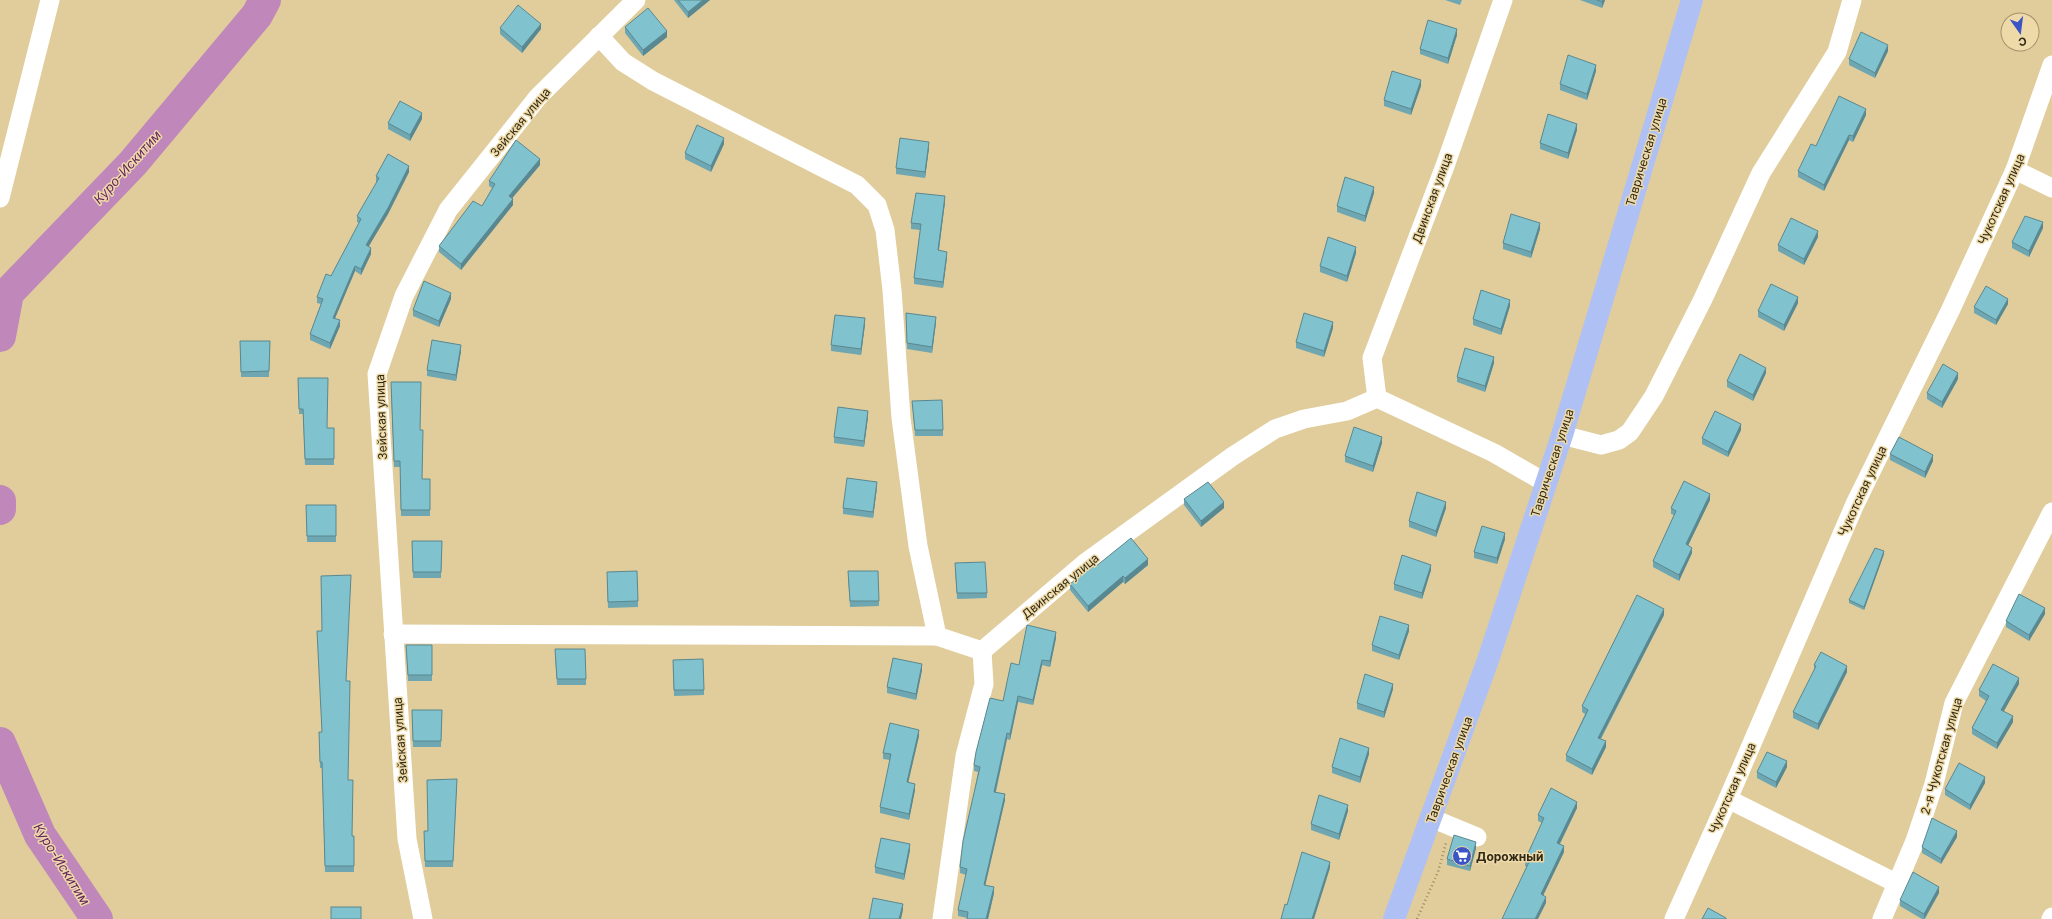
<svg xmlns="http://www.w3.org/2000/svg" width="2052" height="919" font-family="Inter,sans-serif">
<style>
.lines{fill:none;stroke-linecap:round;stroke-linejoin:round}
.river{stroke:#c087bb;stroke-width:32}
.path{stroke:#978963;stroke-width:2.5;stroke-dasharray:1 3;stroke-linecap:butt}
.minor{stroke:#fff;stroke-width:19}
.major{stroke:#afc0f5;stroke-width:22}
.wall{fill:#6ea7b1}
.shaded-wall{fill:#5a8890}
.building{fill:#80c2ce;stroke:#5a8890}
.labels{text-anchor:middle;dominant-baseline:central;stroke-width:3;stroke-linejoin:round;paint-order:stroke}
.street-label{font-size:12px;fill:#312915;stroke:#eedaa8}
.poi-label{font-size:12px;font-weight:bold;fill:#312915;stroke:#eedaa8;text-anchor:start}
.water-label{font-size:13px;font-style:italic;fill:#621f5f;stroke:#eedaa8}
</style>
<rect width="100%" height="100%" fill="#e0cd9b"/>
<g class="lines">
<!-- river -->
<g class="river">
<path d="M0,336L8,293L133,163L257,15L265,0"/>
<path d="M0,501V509"/>
<path d="M0,743L40,835L97,919"/>
</g>
<!-- path -->
<path class="path" d="M1417,919L1438,872L1446,843"/>
<!-- minor -->
<g class="minor">
<path d="M599,36L623,62L653,81L857,185L877,205L885,230L892,290L901,418L918,546L937,636"/>
<path d="M2015,170L2052,188"/>
<path d="M0,198L50,0"/>
<path d="M1377,398L1372,358L1445,166L1503,0"/>
<path d="M1562,435L1601,445L1619,440L1630,432L1654,396L1703,299L1761,173L1837,52L1852,0"/>
<path d="M393,634L937,636L982,651"/>
<path d="M1728,799L1896,883"/>
<path d="M1431,818L1477,837"/>
<path d="M423,919L407,839L377,374L404,296L448,210L538,97L636,0"/>
<path d="M942,919L965,756L984,684L982,651L1085,563L1233,456L1275,429L1304,419L1347,411L1377,398L1494,453L1546,483"/>
<path d="M1674,919L1728,799L1855,504L1950,311L2015,170L2052,65"/>
<path d="M1882,919L1915,841L1934,784L1954,703L2052,512"/>
<path d="M2051,919L2052,917"/>
</g>
<!-- major -->
<path class="major" d="M1394,919L1488,660L1562,435L1692,0"/>
</g>
<!-- wall -->
<g class="wall">
<path d="M674,0H710L688,18Z"/>
<path d="M1445,0H1462L1460,5Z"/>
<path d="M1580,0H1605L1602,8Z"/>
<path d="M625,27L667,37L643,56L625,33Z"/>
<path d="M500,28L541,29L522,53L500,34Z"/>
<path d="M1457,35L1448,64L1420,54V49Z"/>
<path d="M1888,51L1875,78L1849,65V59Z"/>
<path d="M1596,71L1587,100L1560,90V84Z"/>
<path d="M1421,86L1411,115L1384,106V100Z"/>
<path d="M1866,115L1853,142L1849,140L1824,191L1798,177V171L1816,146Z"/>
<path d="M422,119L410,141L388,129V123Z"/>
<path d="M1577,130L1568,159L1540,149V143Z"/>
<path d="M724,144L711,172L685,159V153Z"/>
<path d="M929,148L925,178L896,174V168Z"/>
<path d="M540,165L512,198L513,205L461,270L439,252V246L482,206L492,188L489,186V181Z"/>
<path d="M409,172L388,214L368,247L371,254L361,275L355,271L335,318L340,326L330,349L310,340V334L321,304L317,303V297L331,276L359,223L357,222V216L377,182H376V176Z"/>
<path d="M1374,193L1365,222L1337,212V206Z"/>
<path d="M945,202L939,250L947,257L943,288L914,284V278L920,230L911,229V223Z"/>
<path d="M2043,228L2029,257L2012,248V242Z"/>
<path d="M1540,229L1531,258L1503,249V243Z"/>
<path d="M1818,237L1804,265L1778,251V245Z"/>
<path d="M1356,253L1347,282L1320,272V266Z"/>
<path d="M451,299L439,327L413,316V310Z"/>
<path d="M1798,303L1784,331L1758,317V311Z"/>
<path d="M2008,304L1996,325L1974,313V307Z"/>
<path d="M1510,306L1501,335L1473,325V319Z"/>
<path d="M906,313L936,322L932,353L907,349Z"/>
<path d="M865,324L861,355L831,351V345Z"/>
<path d="M1333,328L1324,357L1296,348V342Z"/>
<path d="M240,341H270L269,377H241Z"/>
<path d="M461,351L456,381L427,376V370Z"/>
<path d="M1494,363L1485,392L1457,382V377Z"/>
<path d="M1766,373L1753,401L1727,387V381Z"/>
<path d="M298,378L327,428H334V465H305L303,414H299Z"/>
<path d="M1958,379L1942,408L1927,399V393Z"/>
<path d="M391,388L420,430L422,479H430V516H401L400,467H394Z"/>
<path d="M912,401L943,430V436H915Z"/>
<path d="M868,417L864,447L834,443V437Z"/>
<path d="M1741,430L1728,457L1702,444V438Z"/>
<path d="M1382,443L1373,472L1345,462V456Z"/>
<path d="M1890,454L1933,461L1925,478L1890,460Z"/>
<path d="M877,487L873,518L843,514V508Z"/>
<path d="M1184,499L1224,508L1201,527L1184,505Z"/>
<path d="M1710,500L1688,545L1692,553L1679,581L1653,567V561L1674,515L1671,514V508Z"/>
<path d="M306,505H336V542H307Z"/>
<path d="M1446,508L1436,537L1409,527V521Z"/>
<path d="M1505,539L1497,564L1474,558V552Z"/>
<path d="M412,541H442L441,578H413Z"/>
<path d="M1884,554L1864,610L1849,603V600Z"/>
<path d="M1148,565L1125,584L1123,582L1088,612L1070,590V584L1095,567Z"/>
<path d="M955,569L987,593V598L957,599Z"/>
<path d="M1431,570L1422,599L1394,590V584Z"/>
<path d="M848,577L879,601V606L850,607Z"/>
<path d="M607,578L638,601V607L608,608Z"/>
<path d="M2045,614L2029,641L2006,627V621Z"/>
<path d="M1664,615L1601,739L1606,747L1592,775L1566,761V755L1585,714L1582,712V706Z"/>
<path d="M1409,631L1399,660L1372,651V645Z"/>
<path d="M1056,638L1050,667L1042,665L1033,705L1018,702L1010,740L1007,739L996,792L1005,800L985,885L994,893L988,919H967V918L958,916V910L966,875L960,873V867L978,772L974,771V765L1019,665Z"/>
<path d="M406,645H432V681H408Z"/>
<path d="M555,655L586,679V685H557Z"/>
<path d="M1814,665L1847,672L1818,730L1793,718V712L1814,671Z"/>
<path d="M673,666L704,690V695L674,696Z"/>
<path d="M922,670L916,700L887,693V687Z"/>
<path d="M346,681L348,780L352,836H354V872H325L322,768H320L319,732H322Z"/>
<path d="M2019,684L2004,711L2013,722L1997,749L1972,734V728L1986,701L1979,696V690Z"/>
<path d="M1393,689L1384,718L1357,709V703Z"/>
<path d="M412,710H442L441,747H413Z"/>
<path d="M919,736L908,782L915,790L909,820L880,813V807L890,760L883,759V753Z"/>
<path d="M1369,754L1360,783L1332,773V767Z"/>
<path d="M1787,767L1776,788L1757,778V772Z"/>
<path d="M457,779L453,867H425L424,831H428Z"/>
<path d="M1985,783L1970,810L1945,795V789Z"/>
<path d="M1577,808L1560,844L1564,852L1543,895L1546,903L1527,867L1525,866V860L1542,823L1538,821V815Z"/>
<path d="M1348,811L1339,840L1311,830V824Z"/>
<path d="M1957,837L1941,864L1922,853V847Z"/>
<path d="M1476,848L1470,871L1447,865V859Z"/>
<path d="M910,850L904,880L875,873V867Z"/>
<path d="M1939,893L1925,919H1922L1900,906V900Z"/>
</g>
<!-- shaded-wall -->
<g class="shaded-wall">
<path d="M703,0H710L688,18V12Z"/>
<path d="M1603,0H1605L1602,8V2Z"/>
<path d="M541,24V29L522,53V47Z"/>
<path d="M1457,29V35L1448,64V58Z"/>
<path d="M667,31V37L643,56V50Z"/>
<path d="M1888,45V51L1875,78V73Z"/>
<path d="M1596,65V71L1587,100V94Z"/>
<path d="M1421,80V86L1411,115V109Z"/>
<path d="M1866,109V115L1853,142V136Z"/>
<path d="M422,113V119L410,141V135Z"/>
<path d="M1577,124V130L1568,159V153Z"/>
<path d="M1849,135V140L1824,191V185Z"/>
<path d="M724,138V144L711,172V166Z"/>
<path d="M929,142V148L925,178V172Z"/>
<path d="M540,159V165L509,202V196Z"/>
<path d="M409,166V172L388,214L366,251V245Z"/>
<path d="M1374,187V193L1365,222V216Z"/>
<path d="M945,196V202L938,256V250Z"/>
<path d="M513,199V205L461,270V264Z"/>
<path d="M2043,222V228L2029,257V251Z"/>
<path d="M1540,223V229L1531,258V252Z"/>
<path d="M1818,231V237L1804,265V259Z"/>
<path d="M1356,247V253L1347,282V276Z"/>
<path d="M371,248V254L361,275V269Z"/>
<path d="M947,252V257L943,288V282Z"/>
<path d="M355,266V271L333,323V318Z"/>
<path d="M451,293V299L439,327V321Z"/>
<path d="M1798,297V303L1784,331V325Z"/>
<path d="M2008,299V304L1996,325V320Z"/>
<path d="M1510,300V306L1501,335V329Z"/>
<path d="M936,317V322L932,353V347Z"/>
<path d="M865,318V324L861,355V349Z"/>
<path d="M340,320V326L330,349V343Z"/>
<path d="M1333,322V328L1324,357V351Z"/>
<path d="M461,345V351L456,381V375Z"/>
<path d="M1494,357V363L1485,392V386Z"/>
<path d="M1766,368V373L1753,401V395Z"/>
<path d="M1958,373V379L1942,408V402Z"/>
<path d="M868,411V417L864,447V441Z"/>
<path d="M1741,424V430L1728,457V452Z"/>
<path d="M1382,437V443L1373,472V466Z"/>
<path d="M1933,455V461L1925,478V472Z"/>
<path d="M877,482V487L873,518V512Z"/>
<path d="M1710,494V500L1686,550V544Z"/>
<path d="M1224,502V508L1201,527V521Z"/>
<path d="M1446,502V508L1436,537V531Z"/>
<path d="M1505,533V539L1497,564V558Z"/>
<path d="M1692,548V553L1679,581V575Z"/>
<path d="M1884,551V554L1864,610V607Z"/>
<path d="M1148,559V565L1125,584V578Z"/>
<path d="M1431,565V570L1422,599V593Z"/>
<path d="M1123,576V582L1088,612V606Z"/>
<path d="M2045,608V614L2029,641V635Z"/>
<path d="M1664,609V615L1598,743V738Z"/>
<path d="M1409,625V631L1399,660V655Z"/>
<path d="M1056,632V638L1050,667V661Z"/>
<path d="M1042,660V665L1033,705V700Z"/>
<path d="M922,664V670L916,700V694Z"/>
<path d="M1847,666V672L1818,730V724Z"/>
<path d="M2019,678V684L2001,716V710Z"/>
<path d="M1393,684V689L1384,718V712Z"/>
<path d="M1018,696V702L1010,740V734Z"/>
<path d="M2013,716V722L1997,749V743Z"/>
<path d="M919,730V736L907,788V782Z"/>
<path d="M1007,733V739L994,798V792Z"/>
<path d="M1606,741V747L1592,775V769Z"/>
<path d="M1369,748V754L1360,783V777Z"/>
<path d="M1787,761V767L1776,788V782Z"/>
<path d="M1985,777V783L1970,810V805Z"/>
<path d="M915,784V790L909,820V814Z"/>
<path d="M1005,794V800L984,891V885Z"/>
<path d="M1577,802V808L1557,849V843Z"/>
<path d="M1348,805V811L1339,840V834Z"/>
<path d="M1957,831V837L1941,864V859Z"/>
<path d="M1476,842V848L1470,871V866Z"/>
<path d="M910,844V850L904,880V874Z"/>
<path d="M1564,846V852L1541,900V894Z"/>
<path d="M1330,862V868L1314,919H1312Z"/>
<path d="M994,887V893L988,919H986Z"/>
<path d="M1939,887V893L1924,919V914Z"/>
<path d="M1546,897V903L1538,919H1535Z"/>
<path d="M903,904V910L901,919H899Z"/>
</g>
<!-- building -->
<g class="building">
<path d="M678,0H703L688,12Z"/>
<path d="M1597,0H1603L1602,2Z"/>
<path d="M518,5L541,24L522,47L500,28Z"/>
<path d="M648,8L667,31L643,50L625,27Z"/>
<path d="M1428,20L1457,29L1448,58L1420,49Z"/>
<path d="M1861,32L1888,45L1875,73L1849,59Z"/>
<path d="M1568,55L1596,65L1587,94L1560,84Z"/>
<path d="M1392,71L1421,80L1411,109L1384,100Z"/>
<path d="M1839,96L1866,109L1853,136L1849,135L1824,185L1798,171L1811,144L1816,146Z"/>
<path d="M400,101L422,113L410,135L388,123Z"/>
<path d="M1548,114L1577,124L1568,153L1540,143Z"/>
<path d="M697,125L724,138L711,166L685,153Z"/>
<path d="M900,138L929,142L925,172L896,168Z"/>
<path d="M516,140L540,159L509,196L513,199L461,264L439,246L473,201L482,206L495,184L489,181Z"/>
<path d="M388,154L409,166L388,208L366,245L371,248L361,269L355,266L333,318L340,320L330,343L310,334L323,299L317,297L326,274L331,276L361,219L357,216L379,178L376,176Z"/>
<path d="M1345,177L1374,187L1365,216L1337,206Z"/>
<path d="M916,193L945,196L938,250L947,252L943,282L914,278L921,224L911,223Z"/>
<path d="M1511,214L1540,223L1531,252L1503,243Z"/>
<path d="M2025,216L2043,222L2029,251L2012,242Z"/>
<path d="M1791,218L1818,231L1804,259L1778,245Z"/>
<path d="M1328,237L1356,247L1347,276L1320,266Z"/>
<path d="M424,281L451,293L439,321L413,310Z"/>
<path d="M1771,284L1798,297L1784,325L1758,311Z"/>
<path d="M1986,286L2008,299L1996,320L1974,307Z"/>
<path d="M1481,290L1510,300L1501,329L1473,319Z"/>
<path d="M906,313L936,317L932,347L907,343Z"/>
<path d="M1304,313L1333,322L1324,351L1296,342Z"/>
<path d="M835,315L865,318L861,349L831,345Z"/>
<path d="M432,340L461,345L456,375L427,370Z"/>
<path d="M240,341H270L269,371L241,372Z"/>
<path d="M1465,348L1494,357L1485,386L1457,377Z"/>
<path d="M1740,354L1766,368L1753,395L1727,381Z"/>
<path d="M1943,364L1958,373L1942,402L1927,393Z"/>
<path d="M298,378H328L327,428H334V459H305L303,409H299Z"/>
<path d="M391,382H421L420,430H423L422,479H430V510H401L400,461H394Z"/>
<path d="M942,400L943,430H915L912,401Z"/>
<path d="M838,407L868,411L864,441L834,437Z"/>
<path d="M1715,411L1741,424L1728,452L1702,438Z"/>
<path d="M1354,427L1382,437L1373,466L1345,456Z"/>
<path d="M1899,437L1933,455L1925,472L1890,454Z"/>
<path d="M847,478L877,482L873,512L843,508Z"/>
<path d="M1684,481L1710,494L1686,544L1692,548L1679,575L1653,561L1676,511L1671,508Z"/>
<path d="M1208,482L1224,502L1201,521L1184,499Z"/>
<path d="M1417,492L1446,502L1436,531L1409,521Z"/>
<path d="M306,505H336V536H307Z"/>
<path d="M1482,526L1505,533L1497,558L1474,552Z"/>
<path d="M1131,538L1148,559L1125,578L1123,576L1088,606L1070,584L1093,565L1095,567Z"/>
<path d="M412,541H442L441,572H413Z"/>
<path d="M1875,548L1884,551L1864,607L1849,600Z"/>
<path d="M1402,555L1431,565L1422,593L1394,584Z"/>
<path d="M985,562L987,593H957L955,563Z"/>
<path d="M637,571L638,601L608,602L607,572Z"/>
<path d="M848,571H878L879,601H850Z"/>
<path d="M351,575L346,681H350L348,780H353L352,836H354V866H325L322,762H320L319,732H322L317,631H322L321,576Z"/>
<path d="M2019,594L2045,608L2029,635L2006,621Z"/>
<path d="M1637,595L1664,609L1598,738L1606,741L1592,769L1566,755L1588,710L1582,706Z"/>
<path d="M1380,616L1409,625L1399,655L1372,645Z"/>
<path d="M1027,625L1056,632L1050,661L1042,660L1033,700L1018,696L1010,734L1007,733L994,792L1005,794L984,885L994,887L986,919H967L968,912L958,910L967,869L960,867L963,841L980,767L974,765L976,752L990,698L1003,701L1011,663L1019,665Z"/>
<path d="M406,645H432V675H408Z"/>
<path d="M555,649H585L586,679H557Z"/>
<path d="M1821,652L1847,666L1818,724L1793,712L1816,666L1814,665Z"/>
<path d="M893,658L922,664L916,694L887,687Z"/>
<path d="M703,659L704,690H674L673,660Z"/>
<path d="M1993,664L2019,678L2001,710L2013,716L1997,743L1972,728L1989,696L1979,690Z"/>
<path d="M1365,674L1393,684L1384,712L1357,703Z"/>
<path d="M412,710H442L441,741H413Z"/>
<path d="M890,723L919,730L907,782L915,784L909,814L880,807L891,754L883,753Z"/>
<path d="M1340,738L1369,748L1360,777L1332,767Z"/>
<path d="M1767,752L1787,761L1776,782L1757,772Z"/>
<path d="M1959,763L1985,777L1970,805L1945,789Z"/>
<path d="M457,779L453,861H425L424,831H428L427,780Z"/>
<path d="M1551,788L1577,802L1557,843L1564,846L1541,894L1546,897L1535,919H1502L1529,862L1525,860L1544,818L1538,815Z"/>
<path d="M1319,795L1348,805L1339,834L1311,824Z"/>
<path d="M1932,818L1957,831L1941,859L1922,847Z"/>
<path d="M1454,835L1476,842L1470,866L1447,859Z"/>
<path d="M881,838L910,844L904,874L875,867Z"/>
<path d="M1302,852L1330,862L1312,919H1281L1285,904L1287,905Z"/>
<path d="M1913,872L1939,887L1924,914L1900,900Z"/>
<path d="M873,898L903,904L899,919H869Z"/>
<rect x="331" y="907" width="30" height="12"/>
<path d="M1708,908L1726,918V919H1702Z"/>
</g>
<!-- icons -->
<defs>
<symbol id="supermarket-disc" viewBox="-11 -11 22 22"><circle r="9.5" fill="#3b54c6" stroke="#eedaa8"/><path d="M-6-5.5h2.5l.6 2H6L4.5 2H-2.5L-4.4-4H-6ZM-1.5 3.2a1.3 1.3 0 1 0 .1 0ZM3 3.2a1.3 1.3 0 1 0 .1 0Z" fill="#fff"/></symbol>
</defs>
<g fill-rule="evenodd">
<use href="#supermarket-disc" x="1451" y="845" width="22" height="22"/>
</g>
<g class="labels">
<!-- street labels -->
<g class="street-label">
<text transform="translate(520 122) rotate(-50)">Зейская улица</text>
<text transform="translate(1646 152) rotate(-73)">Таврическая улица</text>
<text transform="translate(1432 198) rotate(-70)">Двинская улица</text>
<text transform="translate(2001 199) rotate(-66)">Чукотская улица</text>
<text transform="translate(381 417) rotate(-92)">Зейская улица</text>
<text transform="translate(1552 463) rotate(-72)">Таврическая улица</text>
<text transform="translate(1862 491) rotate(-65)">Чукотская улица</text>
<text transform="translate(1060 586) rotate(-39)">Двинская улица</text>
<text transform="translate(400 740) rotate(-94)">Зейская улица</text>
<text transform="translate(1941 756) rotate(-74)">2-я Чукотская улица</text>
<text transform="translate(1449 770) rotate(-70)">Таврическая улица</text>
<text transform="translate(1732 788) rotate(-66)">Чукотская улица</text>
</g>
<!-- poi labels -->
<g class="poi-label">
<text x="1476" y="856">Дорожный</text>
</g>
<!-- water labels -->
<g class="water-label">
<text transform="translate(127 167) rotate(-48)">Куро-Искитим</text>
<text transform="translate(62 864) rotate(58)">Куро-Искитим</text>
</g>
</g>
<!-- north arrow -->
<g transform="translate(2020 32) rotate(166)"><circle r="19" fill="#eedaa8" stroke="#a2936d"/>
<path d="M0-3L7 15L0 10L-7 15Z" fill="#3b54c6"/>
<text y="-6" font-size="11" font-weight="bold" text-anchor="middle" fill="#312915">С</text>
</g>
</svg>
